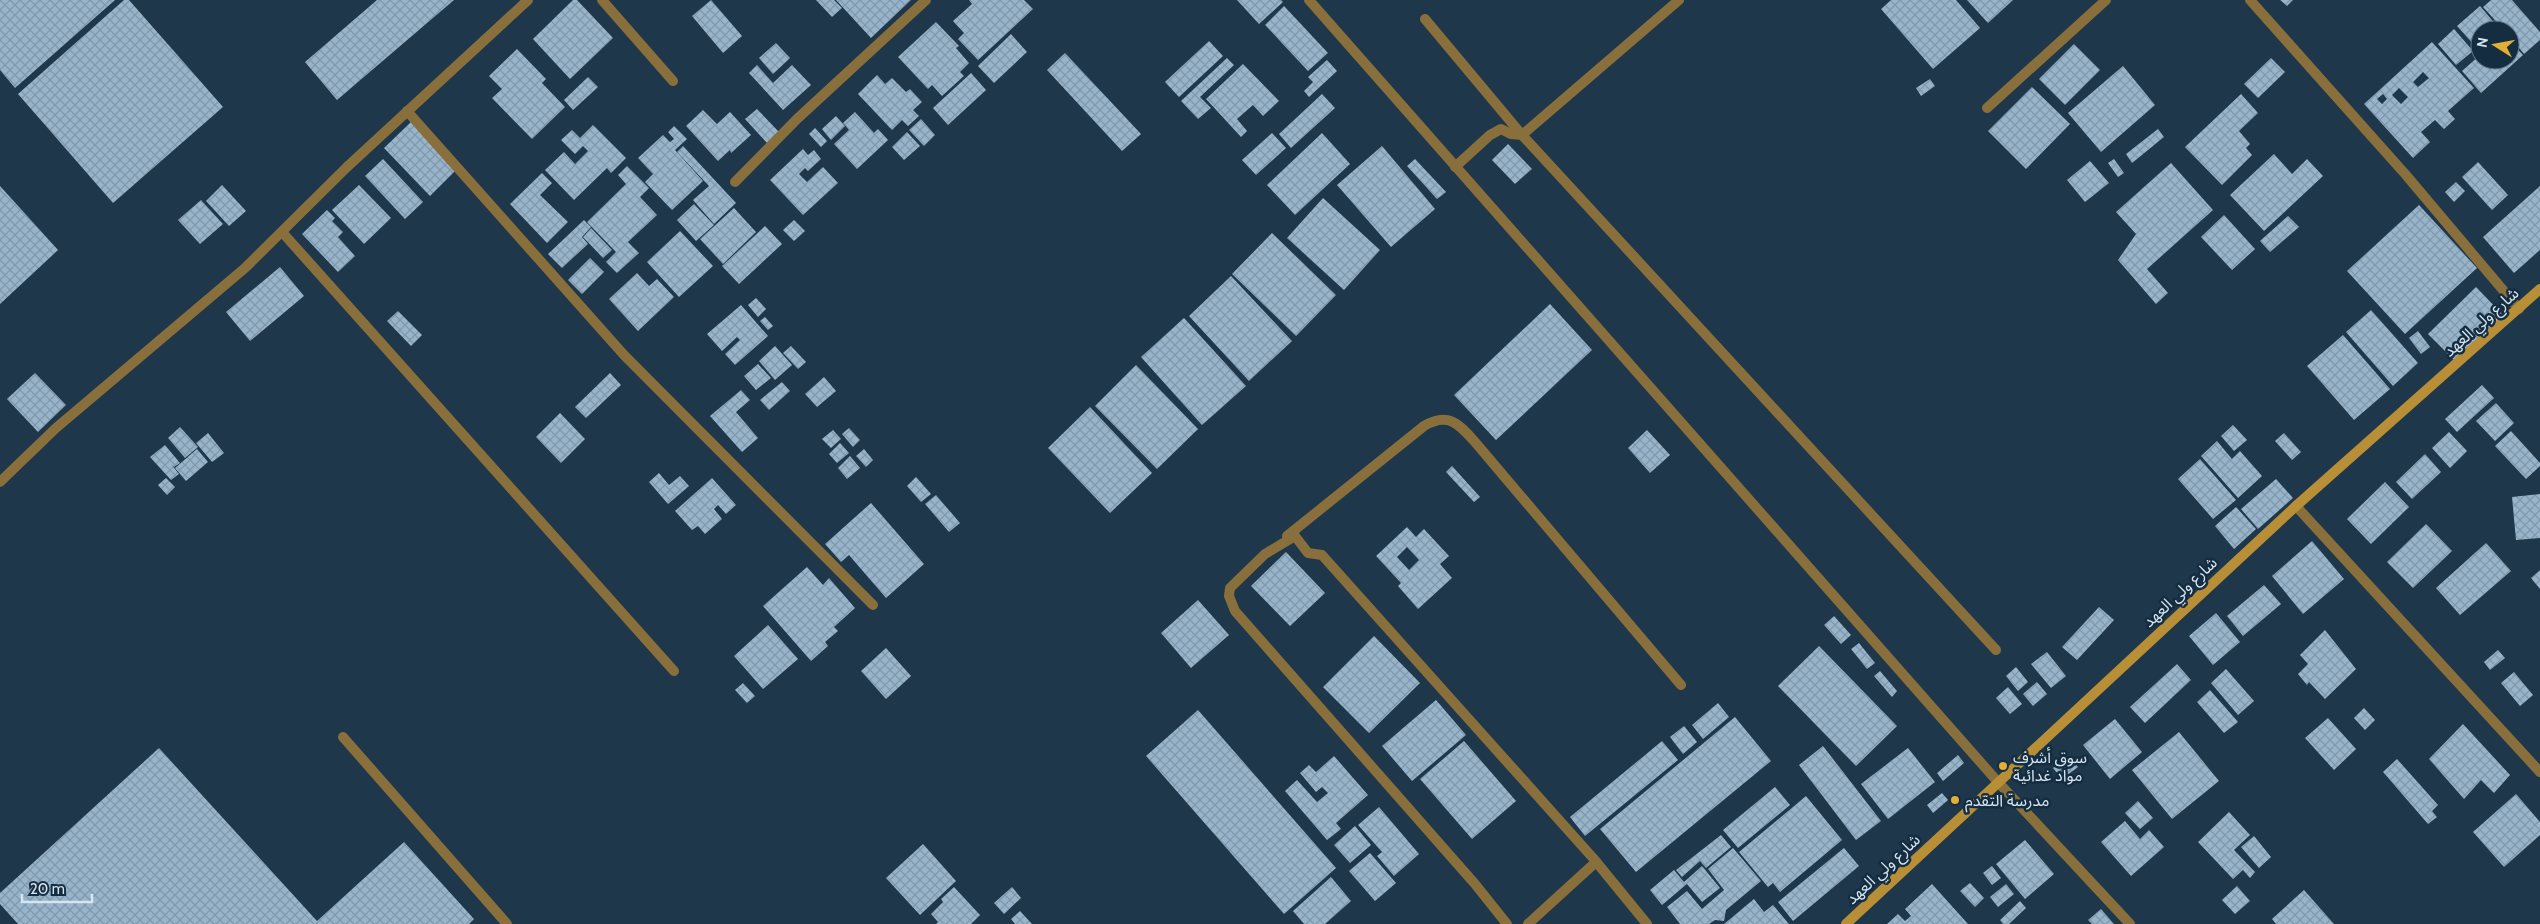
<svg xmlns="http://www.w3.org/2000/svg" width="2540" height="924" font-family="Cabin,'Noto Sans Arabic',sans-serif">
<style>
.building{fill:url(#building-cross-hatch);fill-rule:evenodd}
.lines{fill:none;stroke-linecap:round;stroke-linejoin:round}
.minor{stroke:#896f3c;stroke-width:10}
.tertiary{stroke:#896f3c;stroke-width:10}
.secondary{stroke:#b88f36;stroke-width:10}
.poi-dot{fill:#e3ae35;stroke:#142d40;stroke-width:2}
.labels{text-anchor:middle;dominant-baseline:central;stroke-width:5;stroke-linejoin:round;paint-order:stroke}
.street-label{font-size:16px;fill:#d7e5f2;stroke:#142d40}
.poi-label{font-size:16px;fill:#d7e5f2;stroke:#142d40;text-anchor:start}
</style>
<defs>
<pattern id="building-cross-hatch" width="8" height="8" patternUnits="userSpaceOnUse" patternTransform="scale(1.25)"><rect width="8" height="8" fill="#97b4cb"/><path d="M0 0l8 8M0 8l8-8" fill="none" stroke="#8198aa"/></pattern>
</defs>
<rect width="100%" height="100%" fill="#1e374a"/>
<!-- building -->
<g class="building">
<path d="M0,0H115L15,88L0,70Z"/>
<path d="M124,0H129L223,107L113,203L18,94Z"/>
<path d="M377,0H454L337,100L305,62Z"/>
<path d="M573,0H577L613,38L570,79L533,39Z"/>
<path d="M711,0L742,36L723,53L692,16Z"/>
<path d="M816,0H834L842,8L832,17Z"/>
<path d="M836,0H911L871,38Z"/>
<path d="M969,0H1024L1033,9L978,60L958,39L964,33L953,21L972,4Z"/>
<path d="M1237,0H1281L1283,2L1259,24Z"/>
<path d="M1891,0H1956L1980,28L1933,69L1881,9Z"/>
<path d="M1967,0H2013L1988,23Z"/>
<path d="M2280,0H2293L2287,6Z"/>
<path d="M2491,0H2512L2540,32V40L2524,54L2510,37V30H2504L2483,7Z"/>
<path d="M1284,6L1328,53L1308,71L1265,25Z"/>
<path d="M2480,6L2497,26L2493,30H2480V42L2475,46L2457,26Z"/>
<path d="M936,22L959,46L956,48L969,63L960,72L964,76L942,96L932,85L928,89L898,57Z"/>
<path d="M2454,29L2473,51L2456,65L2438,44Z"/>
<path d="M1011,34L1027,52L994,83L978,66Z"/>
<path d="M1209,41L1223,56L1179,97L1165,82Z"/>
<path d="M2510,41L2523,55L2481,93L2462,71L2480,55V60H2510Z"/>
<path d="M2432,42L2474,88L2448,111L2455,119L2444,129L2435,120L2421,132L2430,142L2413,158L2364,104ZM2423,72L2429,78L2418,87L2413,82ZM2399,88L2408,97L2401,104L2392,95ZM2383,94L2387,99L2382,104L2377,99Z"/>
<path d="M776,43L790,58L773,74L759,58Z"/>
<path d="M2074,44L2100,70L2065,105L2039,79Z"/>
<path d="M517,49L546,79L542,83L565,107L532,139L492,98L502,89L489,76Z"/>
<path d="M1065,53L1141,134L1122,151L1047,70Z"/>
<path d="M1227,58L1234,65L1200,97L1211,108L1198,119L1181,101Z"/>
<path d="M2271,58L2285,72L2258,98L2244,84Z"/>
<path d="M1327,60L1337,71L1309,97L1304,91L1313,82L1308,77Z"/>
<path d="M1243,64L1279,101L1263,116L1253,105L1237,119L1247,131L1241,137L1206,99Z"/>
<path d="M757,65L773,83L792,65L811,85L783,110L749,73Z"/>
<path d="M2123,66L2155,105L2101,152L2068,113Z"/>
<path d="M971,73L986,90L948,125L933,108Z"/>
<path d="M877,75L885,84L892,78L906,92L910,89L922,102L913,110L919,116L908,126L902,120L892,130L858,94Z"/>
<path d="M588,77L598,87L573,110L564,100Z"/>
<path d="M1930,79L1935,86L1921,96L1916,88Z"/>
<path d="M2032,87L2070,124L2026,169L1988,131Z"/>
<path d="M1322,94L1335,108L1291,148L1279,134Z"/>
<path d="M2241,94L2258,113L2239,131L2250,144L2246,148L2252,155L2222,185L2185,147Z"/>
<path d="M757,109L779,132L767,143L745,119Z"/>
<path d="M703,110L717,124L730,112L751,135L731,153L730,150L718,161L686,126Z"/>
<path d="M855,112L874,133L878,129L888,140L857,169L834,144L849,130L843,123Z"/>
<path d="M836,116L845,126L831,140L822,129Z"/>
<path d="M921,119L935,135L924,146L909,130Z"/>
<path d="M411,122L456,170L430,196L384,148Z"/>
<path d="M593,125L626,158L611,173L607,168L574,200L545,170L564,152L575,164L588,151L583,146L575,154L561,140L572,130L580,138Z"/>
<path d="M674,126L687,139L675,150L703,181L672,210L645,182L653,174L638,158L663,135L670,142L674,139L668,132Z"/>
<path d="M815,128L827,141L821,147L809,134Z"/>
<path d="M2158,129L2164,137L2132,163L2126,154Z"/>
<path d="M907,132L920,146L904,160L892,147Z"/>
<path d="M1272,133L1286,148L1256,175L1242,160Z"/>
<path d="M1322,133L1350,164L1295,215L1267,185Z"/>
<path d="M1508,144L1532,169L1515,184L1492,160Z"/>
<path d="M683,146L736,203L714,224L693,200L709,186L677,152Z"/>
<path d="M1382,146L1435,209L1391,247L1337,185Z"/>
<path d="M803,149L808,155L814,150L821,159L808,171L805,168L799,174L807,182L823,167L838,183L803,215L770,180Z"/>
<path d="M2274,154L2292,174L2307,159L2323,176L2264,231L2230,195Z"/>
<path d="M383,159L423,202L405,219L365,176Z"/>
<path d="M1415,159L1446,192L1437,199L1407,166Z"/>
<path d="M2114,159L2124,173L2118,177L2108,163Z"/>
<path d="M2090,161L2109,183L2085,202L2067,180Z"/>
<path d="M2478,162L2508,195L2492,210L2462,177Z"/>
<path d="M2171,163L2213,210L2147,269L2168,293L2156,304L2118,260L2136,234L2116,212Z"/>
<path d="M627,166L649,188L640,197L657,215L628,242L639,253L617,273L606,262L616,252L587,222L626,184L618,175Z"/>
<path d="M542,173L552,183L540,195L568,222L547,243L510,204Z"/>
<path d="M2456,182L2465,191L2454,202L2445,192Z"/>
<path d="M222,185L246,211L229,226L206,201Z"/>
<path d="M359,185L391,218L364,244L332,210Z"/>
<path d="M0,186L58,250L0,304Z"/>
<path d="M2540,186V250L2514,273L2483,237Z"/>
<path d="M1323,198L1380,250L1344,290L1287,238Z"/>
<path d="M201,200L223,224L200,244L178,220Z"/>
<path d="M694,204L714,225L696,241L677,220Z"/>
<path d="M2419,205L2477,268L2405,334L2347,271Z"/>
<path d="M734,208L756,232L723,264L700,239Z"/>
<path d="M327,210L335,218L332,221L343,232L338,237L355,256L338,272L302,234Z"/>
<path d="M2224,215L2255,249L2232,270L2201,237Z"/>
<path d="M2288,216L2299,227L2270,252L2260,241Z"/>
<path d="M584,220L591,227L582,237L588,244L562,268L548,254Z"/>
<path d="M794,220L805,231L794,241L783,230Z"/>
<path d="M765,226L782,244L739,284L722,266Z"/>
<path d="M591,228L612,250L603,258L583,237Z"/>
<path d="M680,231L713,266L679,297L647,262Z"/>
<path d="M1272,233L1336,295L1296,336L1232,274Z"/>
<path d="M590,258L604,272L582,294L568,280Z"/>
<path d="M280,267L304,296L250,341L226,312Z"/>
<path d="M637,273L649,286L657,279L674,297L638,331L609,299Z"/>
<path d="M1231,276L1292,341L1249,381L1189,316Z"/>
<path d="M2476,287L2503,315L2456,362L2428,334Z"/>
<path d="M756,298L766,309L758,317L748,305Z"/>
<path d="M1550,304L1592,350L1496,440L1454,395Z"/>
<path d="M741,305L768,336L735,365L725,354L740,340L737,337L722,351L707,334Z"/>
<path d="M2371,310L2418,363L2393,386L2346,332Z"/>
<path d="M398,311L422,335L411,346L387,321Z"/>
<path d="M765,317L773,326L768,330L760,321Z"/>
<path d="M1184,318L1246,386L1202,425L1141,357Z"/>
<path d="M2418,331L2430,347L2421,354L2409,338Z"/>
<path d="M2343,335L2390,389L2354,420L2307,366Z"/>
<path d="M775,346L792,365L775,380L759,361Z"/>
<path d="M791,346L806,362L798,369L783,353Z"/>
<path d="M758,364L771,378L756,390L744,376Z"/>
<path d="M1136,365L1198,429L1157,469L1095,406Z"/>
<path d="M35,373L66,405L38,432L7,399Z"/>
<path d="M610,373L621,385L586,418L575,407Z"/>
<path d="M824,377L836,391L817,407L805,394Z"/>
<path d="M782,382L790,391L769,410L760,400Z"/>
<path d="M2482,385L2494,398L2457,432L2445,419Z"/>
<path d="M741,390L750,400L736,412L758,438L742,452L710,416Z"/>
<path d="M2496,403L2514,423L2495,441L2476,421Z"/>
<path d="M1090,407L1152,473L1110,513L1048,448Z"/>
<path d="M560,413L585,439L561,463L536,437Z"/>
<path d="M2233,425L2247,440L2234,451L2221,436Z"/>
<path d="M180,427L198,447L185,458L168,438Z"/>
<path d="M849,428L860,440L853,447L842,434Z"/>
<path d="M833,430L841,439L831,448L822,439Z"/>
<path d="M1647,430L1670,455L1650,473L1628,448Z"/>
<path d="M2511,431L2540,463V466L2526,479L2495,446Z"/>
<path d="M2449,432L2467,451L2450,468L2432,448Z"/>
<path d="M208,433L224,453L212,462L196,443Z"/>
<path d="M2284,433L2301,452L2292,460L2275,441Z"/>
<path d="M2217,441L2232,459L2240,451L2262,476L2238,498L2201,456Z"/>
<path d="M840,443L849,453L837,463L829,454Z"/>
<path d="M165,445L180,463L174,467L171,464L179,474L171,480L150,457Z"/>
<path d="M197,449L208,462L186,481L175,468Z"/>
<path d="M864,449L873,460L866,467L856,456Z"/>
<path d="M2425,454L2441,472L2412,499L2396,482Z"/>
<path d="M850,456L860,468L847,479L838,468Z"/>
<path d="M2200,459L2236,500L2213,519L2178,479Z"/>
<path d="M1452,466L1480,497L1474,502L1446,472Z"/>
<path d="M659,473L669,485L680,476L689,486L668,504L649,482Z"/>
<path d="M916,477L931,494L921,502L907,486Z"/>
<path d="M166,478L175,487L167,495L158,485Z"/>
<path d="M712,478L736,505L726,514L718,505L714,509L722,519L705,534L698,526L692,530L675,511Z"/>
<path d="M2276,479L2293,498L2258,529L2241,509Z"/>
<path d="M2385,482L2409,507L2371,544L2347,519Z"/>
<path d="M2540,494V538L2516,540L2512,497Z"/>
<path d="M936,495L960,523L949,532L925,504Z"/>
<path d="M871,503L924,564L886,598L849,555L841,562L825,544Z"/>
<path d="M2236,507L2256,529L2234,549L2215,526Z"/>
<path d="M2426,524L2452,551L2413,588L2387,562Z"/>
<path d="M1407,527L1416,537L1424,529L1449,556L1440,564L1452,578L1418,609L1398,586L1401,583L1376,556ZM1407,547L1419,560L1409,570L1397,557Z"/>
<path d="M2312,541L2344,579L2303,614L2272,576Z"/>
<path d="M2486,543L2511,571L2460,615L2436,588Z"/>
<path d="M1286,552L1325,593L1290,626L1251,586Z"/>
<path d="M807,567L823,585L829,578L855,608L834,627L838,631L825,642L828,646L811,661L763,606Z"/>
<path d="M2540,570V589L2531,578Z"/>
<path d="M2264,585L2281,604L2243,636L2227,616Z"/>
<path d="M1198,600L1229,635L1191,668L1161,633Z"/>
<path d="M2099,607L2114,620L2077,660L2062,647Z"/>
<path d="M2216,613L2240,642L2213,665L2189,636Z"/>
<path d="M1834,616L1851,635L1841,644L1824,625Z"/>
<path d="M768,625L798,659L763,689L734,656Z"/>
<path d="M2325,630L2356,669L2325,699L2309,682L2307,685L2298,674L2308,664L2300,655Z"/>
<path d="M1374,636L1420,683L1369,733L1323,687Z"/>
<path d="M1859,643L1875,663L1867,669L1851,649Z"/>
<path d="M1819,646L1897,726L1856,766L1778,686Z"/>
<path d="M886,648L911,676L886,699L861,671Z"/>
<path d="M2498,650L2505,658L2490,670L2484,662Z"/>
<path d="M2047,652L2066,676L2051,688L2031,664Z"/>
<path d="M2177,664L2191,680L2145,723L2130,707Z"/>
<path d="M2016,667L2028,682L2018,691L2006,676Z"/>
<path d="M2226,669L2254,701L2238,715L2211,683Z"/>
<path d="M1880,671L1897,691L1892,697L1874,676Z"/>
<path d="M2514,672L2533,695L2520,706L2501,683Z"/>
<path d="M2037,682L2047,694L2033,706L2023,694Z"/>
<path d="M743,683L755,696L747,703L735,690Z"/>
<path d="M2008,687L2022,704L2010,714L1996,698Z"/>
<path d="M2210,690L2238,722L2224,733L2197,702Z"/>
<path d="M1436,700L1466,735L1412,781L1382,746Z"/>
<path d="M1718,703L1729,717L1703,739L1692,725Z"/>
<path d="M2364,708L2375,720L2365,730L2354,718Z"/>
<path d="M1198,710L1336,868L1284,914L1146,756Z"/>
<path d="M1735,717L1771,761L1636,872L1600,829Z"/>
<path d="M2328,718L2356,749L2334,770L2305,738Z"/>
<path d="M2115,719L2142,752L2110,779L2083,745Z"/>
<path d="M2463,724L2510,775L2494,793L2481,780L2464,799L2429,759Z"/>
<path d="M1684,726L1697,742L1683,754L1670,737Z"/>
<path d="M2179,732L2219,781L2172,819L2132,770Z"/>
<path d="M1464,741L1516,801L1472,839L1420,779Z"/>
<path d="M1662,741L1678,760L1585,836L1570,817Z"/>
<path d="M1823,746L1881,821L1856,840L1799,765Z"/>
<path d="M159,748L317,921L404,842L474,919L469,924H18L0,904V893Z"/>
<path d="M1908,748L1935,782L1888,819L1861,784Z"/>
<path d="M1958,755L1964,763L1943,781L1937,773Z"/>
<path d="M1334,756L1368,795L1336,823L1341,829L1327,840L1285,791L1297,780L1317,802L1328,793L1322,787L1316,792L1300,773L1309,765L1316,772Z"/>
<path d="M2069,756L2078,767L2062,779L2053,768Z"/>
<path d="M2397,759L2438,805L2432,811L2437,817L2428,824L2383,772Z"/>
<path d="M1775,787L1790,805L1738,848L1723,830Z"/>
<path d="M1942,793L1948,800L1933,813L1927,805Z"/>
<path d="M2516,794L2540,822V835L2504,867L2473,832Z"/>
<path d="M1806,796L1842,840L1780,892L1773,883L1768,887L1739,852Z"/>
<path d="M2138,801L2153,818L2140,829L2125,813Z"/>
<path d="M1379,807L1419,854L1394,876L1377,856L1382,852L1358,825Z"/>
<path d="M2229,812L2250,835L2234,850L2255,872L2250,878L2243,870L2233,879L2198,842Z"/>
<path d="M2125,821L2140,839L2149,830L2164,847L2131,876L2101,842Z"/>
<path d="M1355,826L1371,845L1350,863L1334,845Z"/>
<path d="M1721,835L1731,847L1706,868L1700,861L1682,877L1676,870Z"/>
<path d="M2254,836L2271,857L2259,868L2241,847Z"/>
<path d="M2025,840L2054,874L2025,899L1996,864Z"/>
<path d="M923,844L956,881L920,915L886,878Z"/>
<path d="M1733,848L1761,881L1726,910L1724,921L1715,920L1709,924H1680L1667,907L1687,891L1702,909L1724,890L1708,869Z"/>
<path d="M1844,848L1859,866L1793,921L1778,902Z"/>
<path d="M1370,853L1396,883L1375,901L1349,871Z"/>
<path d="M1702,866L1720,888L1702,902L1687,884L1662,905L1650,890L1674,870L1684,882Z"/>
<path d="M1992,866L2001,878L1992,885L1983,873Z"/>
<path d="M1331,877L1351,901L1325,924H1304L1293,911Z"/>
<path d="M1970,883L1984,898L1975,907L1960,891Z"/>
<path d="M1932,884L1968,924H1887L1898,914L1905,921L1911,916L1905,909Z"/>
<path d="M2006,884L2014,894L1998,907L1990,897Z"/>
<path d="M2237,886L2250,901L2235,914L2222,900Z"/>
<path d="M954,887L980,915L971,924H936L938,922L931,914L943,902L941,899Z"/>
<path d="M1012,887L1021,898L1004,914L994,903Z"/>
<path d="M2304,890L2334,924H2276L2272,919Z"/>
<path d="M1754,899L1764,912L1773,905L1789,924H1724Z"/>
<path d="M2020,901L2026,908L2009,924H2003L2000,920Z"/>
<path d="M2101,909L2114,924H2092L2088,920Z"/>
<path d="M1020,911L1032,924H1015L1011,919Z"/>
</g>
<g class="lines">
<!-- minor -->
<g class="minor">
<path d="M602,0L673,81"/>
<path d="M1309,0L1997,781"/>
<path d="M2250,0L2406,175L2519,309"/>
<path d="M1425,19L1522,135L1996,650"/>
<path d="M1987,108L2106,0"/>
<path d="M407,111L624,355L873,605"/>
<path d="M1455,167L1490,135L1501,129L1511,134L1522,135L1679,0"/>
<path d="M735,182L797,119L926,0"/>
<path d="M282,232L674,671"/>
<path d="M0,482L56,428L245,268L347,167L528,0"/>
<path d="M2296,506L2540,772"/>
<path d="M1287,536L1424,426C1448,412 1458,423 1475,442L1681,685"/>
<path d="M343,737L507,924"/>
<path d="M1507,924L1475,884L1235,611L1229,596L1230,588L1265,554L1295,536L1308,553L1322,555L1593,858L1647,924"/>
<path d="M1528,924L1596,862"/>
</g>
<!-- tertiary -->
<path class="tertiary" d="M1997,781L2130,924"/>
<!-- secondary -->
<path class="secondary" d="M1846,924L2296,506L2540,289"/>
</g>
<!-- markers -->
<g class="poi-dot">
<circle cx="2003" cy="766" r="5"/>
<circle cx="1955" cy="800" r="5"/>
</g>
<g class="labels">
<!-- street labels -->
<g class="street-label">
<text transform="translate(2481 322) rotate(-42)">شارع ولي العهد</text>
<text transform="translate(2180 592) rotate(-43)">شارع ولي العهد</text>
<text transform="translate(1883 869) rotate(-43)">شارع ولي العهد</text>
</g>
<!-- poi labels -->
<g class="poi-label">
<text x="2013" y="757">سوق أشرف<tspan x="2013" dy="18">مواد غدائية</tspan></text>
<text x="1965" y="800">مدرسة التقدم</text>
</g>
</g>
<!-- north arrow -->
<g transform="translate(2495 45) rotate(281)"><circle r="24" fill="#142d40" stroke="#627787"/>
<path d="M0-4L9 19L0 12L-9 19Z" fill="#e3ae35"/>
<text y="-8" font-size="14" font-weight="bold" text-anchor="middle" fill="#d7e5f2">N</text>
</g>
<!-- scale -->
<path d="M22 894v8h70v-8" fill="none" stroke="#d7e5f2" stroke-width="2.5"/>
<text x="30" y="894" font-size="15" fill="#d7e5f2" stroke="#142d40" stroke-width="4" paint-order="stroke">20 m</text>
</svg>
